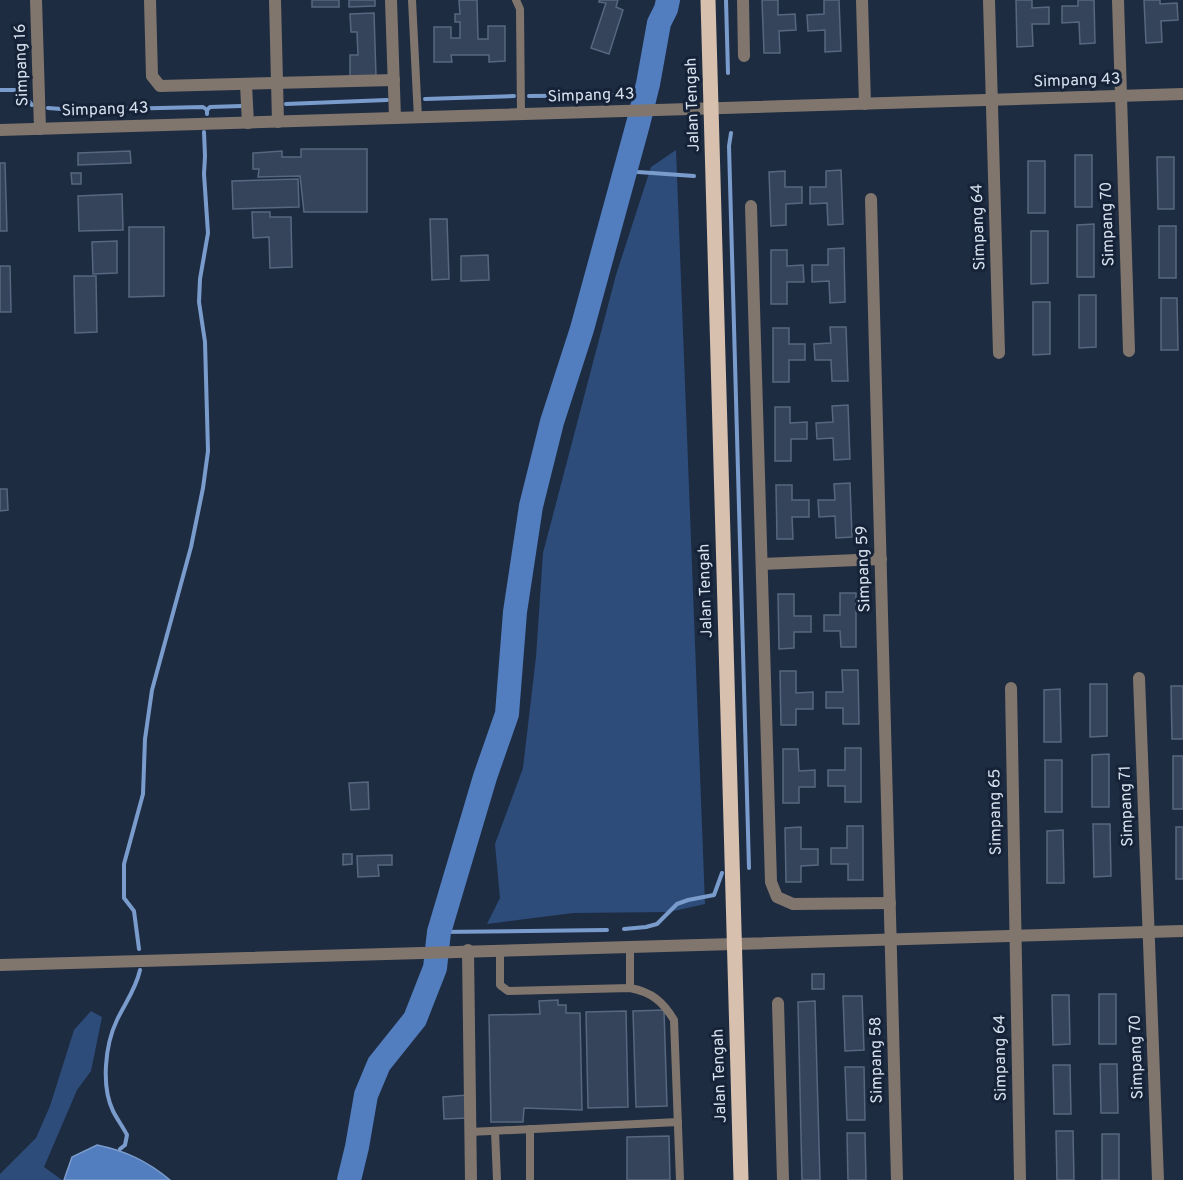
<svg xmlns="http://www.w3.org/2000/svg" width="1183" height="1180" font-family="Overpass,sans-serif">
<style>
.green{fill:#2d4c7a}
.water{fill:#527ebf;stroke:#7a9ccd;stroke-width:1.5}
.lines{fill:none;stroke-linecap:round;stroke-linejoin:round}
.stream{stroke:#7a9ccd;stroke-width:4}
.river{stroke:#527ebf;stroke-width:24}
.building{fill:#35445a;stroke:#57677f;stroke-width:1.5}
.service{stroke:#81766d;stroke-width:8}
.minor{stroke:#81766d;stroke-width:12}
.tertiary{stroke:#81766d;stroke-width:12}
.primary{stroke:#d8c0ae;stroke-width:15}
.labels{text-anchor:middle;dominant-baseline:central;stroke-width:6;stroke-linejoin:round;paint-order:stroke}
.street-label{font-size:16px;fill:#d7e1ee;stroke:#152237}
</style>
<rect width="100%" height="100%" fill="#1e2c41"/>
<!-- green -->
<g class="green">
<path d="M676,150L705,904L669,912L573,913L487,924L500,898L495,844L523,768L536,657L543,553L616,275L651,167Z"/>
<path d="M91,1011L102,1017L91,1071L77,1090L44,1167L62,1180H0V1174L36,1138L50,1106L74,1030Z"/>
</g>
<!-- water -->
<path class="water" d="M97,1145C126,1151 147,1161 170,1180H64L72,1157Z"/>
<g class="lines">
<!-- stream -->
<g class="stream">
<path d="M726,0L728,73"/>
<path d="M0,90H20L32,105"/>
<path d="M529,96L646,95"/>
<path d="M425,99L514,96"/>
<path d="M286,104L387,100"/>
<path d="M48,108L75,110L203,107L207,110V114"/>
<path d="M207,110L210,107L241,106"/>
<path d="M731,133L729,146L749,868"/>
<path d="M625,168L638,172L694,176"/>
<path d="M624,929L646,927L657,924L677,904L688,900L714,895L722,873"/>
<path d="M439,932L607,930"/>
<path d="M139,949L134,911L124,898V864L143,794L145,739L152,690L191,547L203,488L208,451L205,342L199,302L200,279L208,233L204,174L205,156L204,132"/>
<path d="M120,1149L125,1145L127,1135C123,1127 117,1119 113,1111C101,1086 105,1045 117,1020C125,1003 136,989 140,970"/>
</g>
<!-- river -->
<path class="river" d="M349,1180L357,1147L366,1095L379,1064L415,1019L435,968L439,932L485,777L507,714L515,612L531,506L552,422L582,329L638,124L648,84L659,23L666,9L668,0"/>
</g>
<!-- building -->
<g class="building">
<rect x="312" y="0" width="27" height="7"/>
<path d="M349,0H375V6L349,7Z"/>
<path d="M459,0H477L478,39H488V26H505V61L489,62V55H451L452,62H434V27H451V38H460V22H455V14H460Z"/>
<path d="M599,0H618L616,7L623,10L609,54L591,48L606,3L599,2Z"/>
<path d="M762,0H778V15L795,14L796,30L779,31L780,53H764Z"/>
<path d="M824,0H839L841,51L825,52V30L808,31L807,15L824,14Z"/>
<path d="M1016,0H1032V8L1049,7V24H1032L1033,46L1017,47Z"/>
<path d="M1078,0H1094L1095,43L1080,44L1079,22L1062,23V6H1078Z"/>
<path d="M1144,0H1160V4L1177,3L1178,20L1161,21L1162,42L1146,43Z"/>
<path d="M374,13L376,76L350,77V55H358L357,32H351L350,14Z"/>
<path d="M301,149H367V212H304L300,176L258,177L259,169H253V153L282,151V157H301Z"/>
<path d="M130,151L131,163L78,165V153Z"/>
<rect x="1075" y="155" width="17" height="52"/>
<path d="M1157,157H1174V209H1158Z"/>
<rect x="1028" y="161" width="17" height="52"/>
<path d="M0,163H5L7,231H0Z"/>
<path d="M841,170L843,224L828,225L827,203L810,204V187H826V171Z"/>
<path d="M785,171V187H802V203L786,204V225L771,226L769,172Z"/>
<path d="M71,173H81V184H72Z"/>
<path d="M298,179L299,207L233,209L232,181Z"/>
<path d="M122,194L123,230L79,231L78,196Z"/>
<path d="M252,212H270V217H291L292,267L270,268L269,237L253,238Z"/>
<path d="M430,219H447L449,279L432,280Z"/>
<path d="M1094,224V277H1077V225Z"/>
<rect x="1159" y="226" width="17" height="52"/>
<path d="M129,227H164V296L129,297Z"/>
<path d="M1031,231H1048V283L1031,284Z"/>
<path d="M117,241V273L93,274L92,242Z"/>
<path d="M844,248L845,302L830,303L829,281L812,282V265H828V249Z"/>
<path d="M771,250H787V266L803,265L804,282H787V304H771Z"/>
<path d="M488,255L489,280L461,281V256Z"/>
<path d="M0,266H10L11,312H0Z"/>
<path d="M74,276H96L97,332L75,333Z"/>
<path d="M1079,295H1096V347L1079,348Z"/>
<path d="M1161,298H1177L1178,350H1161Z"/>
<path d="M1033,302H1050V354L1033,355Z"/>
<path d="M830,327H846L848,381H832L831,360H815L814,344L831,343Z"/>
<path d="M773,328H789V344H805V360H789V382H773Z"/>
<path d="M848,405L850,459L834,460L833,438L817,439L816,423L833,422L832,406Z"/>
<path d="M775,407H790V423L807,422V439H791V461H775Z"/>
<path d="M850,483L852,537L836,538L835,516L819,517L818,500H835L834,484Z"/>
<path d="M776,485H792V500H809V517H792L793,539H777Z"/>
<path d="M0,489H7L8,510L0,511Z"/>
<path d="M840,593H856V647H841L840,631H824V615H840Z"/>
<path d="M778,594H794V616H811V632H794V648L779,649Z"/>
<path d="M842,670H858L859,724H843V708H826V692H843Z"/>
<path d="M780,671H796V693L813,692V709H796V725H781Z"/>
<path d="M1090,684H1107V736L1090,737Z"/>
<path d="M1171,686H1183V739H1172Z"/>
<path d="M1060,689L1061,742H1044V690Z"/>
<path d="M845,748H861V802H845V786H828V770H845Z"/>
<path d="M783,749H798L799,771L815,770V787H799V803H783Z"/>
<path d="M1109,754V807H1092V755Z"/>
<rect x="1173" y="756" width="10" height="53"/>
<rect x="1045" y="760" width="17" height="52"/>
<path d="M368,782L369,809L351,810L349,783Z"/>
<path d="M1093,824H1110L1111,876L1094,877Z"/>
<path d="M847,826H863V880H848V864H831V848H847Z"/>
<path d="M801,827V849H818V865L801,866V882H786L785,828Z"/>
<rect x="1176" y="827" width="7" height="52"/>
<path d="M1063,830L1064,883H1047V831Z"/>
<path d="M343,854H352V864L343,865Z"/>
<path d="M392,855V865H378L379,876L358,877L357,856Z"/>
<rect x="812" y="974" width="12" height="15"/>
<rect x="1099" y="994" width="17" height="50"/>
<path d="M1052,995H1069L1070,1044L1053,1045Z"/>
<path d="M843,996H862L864,1050L845,1051Z"/>
<path d="M558,1000V1005H566V1013H580L582,1110L524,1108L523,1122H491L489,1015L540,1014L539,1001Z"/>
<path d="M815,1001L820,1180H802L798,1002Z"/>
<path d="M664,1010L667,1106L636,1107L633,1011Z"/>
<path d="M626,1011L628,1107L588,1108L586,1012Z"/>
<path d="M1100,1064H1117L1118,1113H1101Z"/>
<path d="M1053,1065H1070L1071,1114H1054Z"/>
<path d="M845,1067H864L865,1120H847Z"/>
<path d="M467,1095L468,1118L444,1119L443,1097Z"/>
<path d="M1056,1131H1073L1074,1180H1057Z"/>
<path d="M847,1133H865L866,1180H848Z"/>
<rect x="1102" y="1134" width="17" height="46"/>
<path d="M669,1136L670,1180H627V1137Z"/>
</g>
<g class="lines">
<!-- service -->
<g class="service">
<path d="M412,0L418,118"/>
<path d="M516,0L520,9L521,114"/>
<path d="M630,946V988"/>
<path d="M500,949V985L508,991L630,988C652,992 663,1002 674,1020L680,1180"/>
<path d="M530,1129V1180"/>
<path d="M495,1131L497,1180"/>
<path d="M470,1132L678,1122"/>
</g>
<!-- minor -->
<g class="minor">
<path d="M36,0L40,129"/>
<path d="M150,0L152,76L160,86L394,80"/>
<path d="M275,0L278,122"/>
<path d="M391,0L395,118"/>
<path d="M743,0L744,56"/>
<path d="M862,0L865,104"/>
<path d="M989,0L999,353"/>
<path d="M1118,0L1129,351"/>
<path d="M246,85L248,123"/>
<path d="M0,130L1183,94"/>
<path d="M871,199L897,1180"/>
<path d="M751,206L771,882L777,897L793,904L890,903"/>
<path d="M762,564L881,559"/>
<path d="M1139,678L1158,1180"/>
<path d="M1011,688L1020,1180"/>
<path d="M734,944L1183,931"/>
<path d="M468,950L471,1180"/>
<path d="M778,1003L783,1180"/>
</g>
<!-- tertiary -->
<path class="tertiary" d="M0,965L734,944"/>
<!-- primary -->
<path class="primary" d="M708,0L741,1180"/>
</g>
<g class="labels">
<!-- street labels -->
<g class="street-label">
<text transform="translate(22 65) rotate(-92)">Simpang 16</text>
<text transform="translate(1077 81) rotate(-2)">Simpang 43</text>
<text transform="translate(591 96) rotate(-2)">Simpang 43</text>
<text transform="translate(693 105) rotate(-92)">Jalan Tengah</text>
<text transform="translate(105 110) rotate(-2)">Simpang 43</text>
<text transform="translate(1108 224) rotate(-92)">Simpang 70</text>
<text transform="translate(979 227) rotate(-92)">Simpang 64</text>
<text transform="translate(864 569) rotate(-92)">Simpang 59</text>
<text transform="translate(706 591) rotate(-92)">Jalan Tengah</text>
<text transform="translate(1127 806) rotate(-92)">Simpang 71</text>
<text transform="translate(996 812) rotate(-91)">Simpang 65</text>
<text transform="translate(1137 1057) rotate(-92)">Simpang 70</text>
<text transform="translate(1001 1058) rotate(-91)">Simpang 64</text>
<text transform="translate(877 1060) rotate(-91)">Simpang 58</text>
<text transform="translate(720 1076) rotate(-92)">Jalan Tengah</text>
</g>
</g>
</svg>
